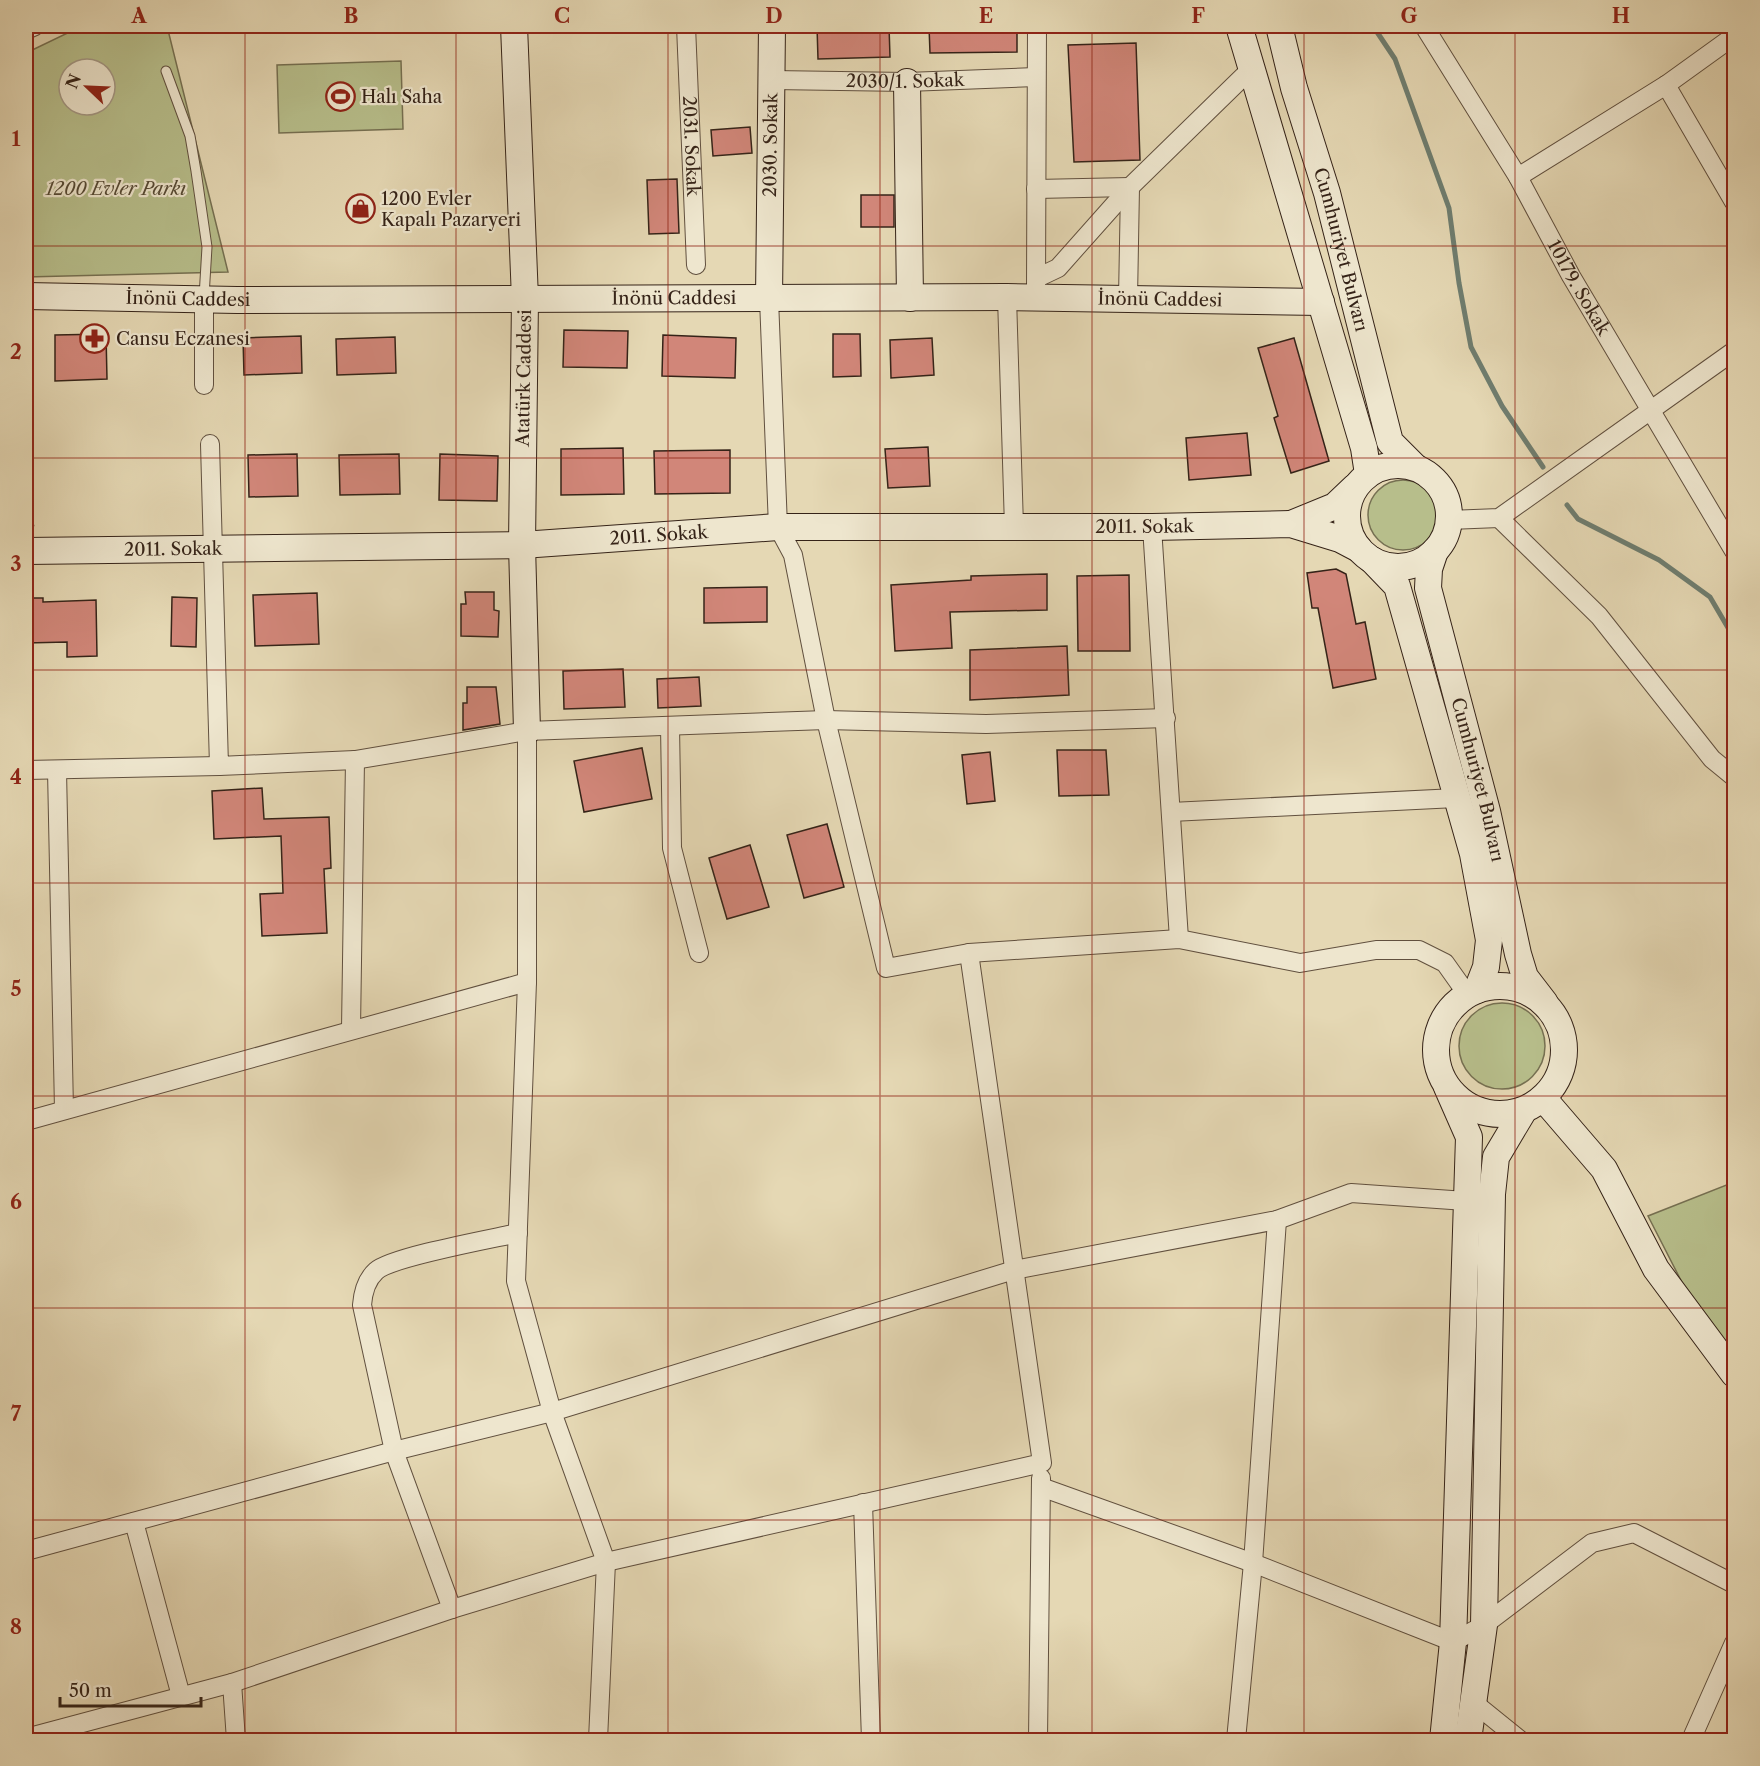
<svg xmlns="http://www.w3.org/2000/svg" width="1760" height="1766" font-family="'Libre Caslon Text',serif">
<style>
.green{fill:#b7be8b;stroke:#767052;stroke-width:1.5;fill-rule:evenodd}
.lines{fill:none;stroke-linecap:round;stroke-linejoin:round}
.stream{stroke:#6f7e70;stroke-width:5}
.building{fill:#d18679;stroke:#352318;stroke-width:1.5}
.lane-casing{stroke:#61503f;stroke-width:11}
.street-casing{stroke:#61503f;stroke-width:20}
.secondary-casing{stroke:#352318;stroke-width:28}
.path{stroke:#352318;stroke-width:3;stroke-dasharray:1.5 3;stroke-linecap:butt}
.lane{stroke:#eee6ce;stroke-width:9}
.street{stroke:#eee6ce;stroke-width:18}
.secondary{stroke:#eee6ce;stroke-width:26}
.grid{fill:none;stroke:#8f2418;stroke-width:1.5;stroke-opacity:0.55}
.labels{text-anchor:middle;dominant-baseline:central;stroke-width:4.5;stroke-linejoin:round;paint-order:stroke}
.street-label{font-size:18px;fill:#352318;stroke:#eee6ce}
.poi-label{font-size:18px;fill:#352318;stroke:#eee6ce;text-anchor:start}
.park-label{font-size:18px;font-style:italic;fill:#564a35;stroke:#eee6ce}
.neatline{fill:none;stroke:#8f2418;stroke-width:2}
.grid-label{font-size:20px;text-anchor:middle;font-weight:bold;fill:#8f2418}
</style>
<rect width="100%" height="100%" fill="#e5d8b4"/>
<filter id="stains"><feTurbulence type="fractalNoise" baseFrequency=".00333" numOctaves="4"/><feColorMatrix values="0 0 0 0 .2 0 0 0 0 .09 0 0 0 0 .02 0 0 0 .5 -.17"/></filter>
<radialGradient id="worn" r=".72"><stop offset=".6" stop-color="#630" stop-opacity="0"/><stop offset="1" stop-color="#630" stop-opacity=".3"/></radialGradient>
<!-- green -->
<g class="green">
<path d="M82,26H167L228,272L26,277V53ZM69,69H105V105H69Z"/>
<path d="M401,61L403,129L279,133L277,65Z"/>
<circle cx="1403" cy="515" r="35"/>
<circle cx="1502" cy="1046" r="43"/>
<path d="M1734,1182V1353L1691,1300L1648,1216Z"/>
</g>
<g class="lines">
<!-- stream -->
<g class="stream">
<path d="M1373,26L1395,59L1449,208L1459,283L1471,347L1502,406L1543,467"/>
<path d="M1567,505L1578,519L1659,560L1710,597L1734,638"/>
</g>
</g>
<!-- building -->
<g class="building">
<path d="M817,26H889L890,57L818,59Z"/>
<path d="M929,26H1017V52L930,53Z"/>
<path d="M1136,43L1140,160L1074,162L1068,45Z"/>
<path d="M750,127L752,153L713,156L711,130Z"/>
<path d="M677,179L679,233L649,234L647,180Z"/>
<rect x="861" y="195" width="33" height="32"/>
<path d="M564,330L628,331L627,368L563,367Z"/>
<path d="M106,334L107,379L55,381V335Z"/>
<path d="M833,334H860L861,376L833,377Z"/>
<path d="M663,335L736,338L735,378L662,376Z"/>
<path d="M301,336L302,373L244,375L243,338Z"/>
<path d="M395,337L396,373L337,375L336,339Z"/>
<path d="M932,338L934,375L891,378L890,340Z"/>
<path d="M1294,338L1329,461L1291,473L1274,418L1278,416L1258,348Z"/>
<path d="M1247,433L1251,475L1189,480L1186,438Z"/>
<path d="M928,447L930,486L888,488L885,449Z"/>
<path d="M623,448L624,494L561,495V449Z"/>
<path d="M730,450V493L655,494L654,451Z"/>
<path d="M297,454L298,496L249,497L248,455Z"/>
<path d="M399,454L400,494L340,495L339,455Z"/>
<path d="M440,454L498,456L497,501L439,500Z"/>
<path d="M1336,569L1346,574L1356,624L1365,622L1376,679L1333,688L1318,608H1312L1307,573Z"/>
<path d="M1047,574V610L950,612L952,648L895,651L891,585L971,580V576Z"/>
<path d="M1129,575L1130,651H1078L1077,576Z"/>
<path d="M767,587V622L704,623V588Z"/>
<path d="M465,592H494V610L499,611L498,637L461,636V604H466Z"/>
<path d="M317,593L319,644L255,646L253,595Z"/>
<path d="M172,597L197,598L196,647L171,646Z"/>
<path d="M26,598H43V602L96,600L97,656L67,657V642L26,643Z"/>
<path d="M1067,646L1069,695L970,700V650Z"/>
<path d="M623,669L625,707L564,709L563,671Z"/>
<path d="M699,677L701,706L658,708L657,679Z"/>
<path d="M467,687H496L500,724L463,730V703H467Z"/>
<path d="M642,748L652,799L584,812L574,761Z"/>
<path d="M1057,750H1106L1109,795L1059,796Z"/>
<path d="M990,752L995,801L967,804L962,755Z"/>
<path d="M262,788L264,819L329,817L331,868L324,869L327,933L262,936L260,894L283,893L281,836L214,839L212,791Z"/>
<path d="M827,824L844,887L804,898L787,835Z"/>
<path d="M750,845L769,907L727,919L709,858Z"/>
</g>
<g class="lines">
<defs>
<path id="lane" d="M166,71L190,136L196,171L207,247L204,297"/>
<g id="street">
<path id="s1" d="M686,26L696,265"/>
<path id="s2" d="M1424,26L1518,177L1571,276L1734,551"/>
<path d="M26,30L35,26"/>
<path id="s3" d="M773,80L907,82L1036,77"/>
<path d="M1666,85L1734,202"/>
<path d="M1518,177L1666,85L1734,36"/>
<path d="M1036,189L1130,187L1128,299"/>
<path d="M1037,278L1058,268L1130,187L1252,68"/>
<path d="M1036,287L1037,26"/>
<path d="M1007,297L1014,527"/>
<path d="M769,299L778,527L793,555L826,720L886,968L969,953L1179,939L1300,963L1376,950H1419L1445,963L1467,994"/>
<path d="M204,385V299"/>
<path d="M210,444L219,766L355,760L527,731L826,720L986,724L1166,718"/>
<path d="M1499,518L1599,616L1712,759L1734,777"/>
<path d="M1449,520L1499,518L1734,351"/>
<path d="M1152,527L1179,939"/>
<path d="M670,726L672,848L699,953"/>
<path d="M527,731V982L516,1281L552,1412L606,1562L598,1740"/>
<path d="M26,770L219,766"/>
<path d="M57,770L64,1110"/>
<path d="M1171,812L1456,798"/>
<path d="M351,1029L355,760"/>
<path d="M26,1121L527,982"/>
<path d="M1041,1487L1253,1563L1453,1642L1484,1625L1592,1543L1634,1533L1734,1584"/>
<path d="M863,1503L871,1740"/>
<path d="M134,1522L181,1696"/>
<path d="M26,1551L394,1451L552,1412L1014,1270L1277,1220L1351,1193L1466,1201"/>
<path d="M452,1609L394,1451L362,1305C363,1292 366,1280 376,1271C391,1257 491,1239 518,1233"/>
<path d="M232,1683L236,1740"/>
<path d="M1473,1702L1520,1740"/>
<path d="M26,1738L232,1683L452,1609L606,1562L1042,1463L969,953"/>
<path d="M1038,1740L1041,1478"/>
<path d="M1236,1740L1253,1563L1277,1220"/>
<path d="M1691,1740L1734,1643"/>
</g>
<g id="secondary">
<path d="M514,26L525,299L522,545L527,731"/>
<path d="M1239,26L1364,448L1368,474"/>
<path id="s4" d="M1279,26L1294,88L1327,193L1390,442L1415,467"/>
<path d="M907,82L910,298"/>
<path id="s5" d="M26,296L237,300L1007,297L1321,302"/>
<path id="s6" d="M769,299L772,26"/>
<circle cx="1398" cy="516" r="51"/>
<path d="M1291,524L1335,506L1355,487"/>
<path id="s7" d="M26,551L522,545L778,527H1152L1291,524L1340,539L1359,549"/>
<path id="s8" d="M1435,551L1429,569L1428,588L1487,811L1518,954L1525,977L1545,1003"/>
<path d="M1372,560L1397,586L1473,854L1489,940L1486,967L1477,990"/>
<circle cx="1500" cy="1050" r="64"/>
<path d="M1543,1098L1604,1169L1656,1269L1734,1374"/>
<path d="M1443,1740L1453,1642L1469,1137L1447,1087"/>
<path d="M1468,1740L1484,1625L1492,1194L1496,1157L1524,1110"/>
</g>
</defs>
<!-- lane casing -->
<use href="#lane" class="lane-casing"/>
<!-- street casing -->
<use href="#street" class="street-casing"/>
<!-- secondary casing -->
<use href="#secondary" class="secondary-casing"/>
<!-- path -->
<path class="path" d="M26,417L33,529"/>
<!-- lane -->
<use href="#lane" class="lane"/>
<!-- street -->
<use href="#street" class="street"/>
<!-- secondary -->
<use href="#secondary" class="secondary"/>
</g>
<!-- grid -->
<path class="grid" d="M245,26V1740M456,26V1740M668,26V1740M880,26V1740M1092,26V1740M1304,26V1740M1515,26V1740M26,246H1734M26,458H1734M26,670H1734M26,883H1734M26,1096H1734M26,1308H1734M26,1520H1734"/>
<!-- icons -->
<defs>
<symbol id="stadium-ring" viewBox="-11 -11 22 22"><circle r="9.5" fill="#eee6ce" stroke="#8f2418" stroke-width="1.5"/><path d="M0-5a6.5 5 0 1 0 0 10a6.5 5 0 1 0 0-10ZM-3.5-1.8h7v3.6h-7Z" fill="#8f2418"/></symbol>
<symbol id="shop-ring" viewBox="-11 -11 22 22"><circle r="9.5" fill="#eee6ce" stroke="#8f2418" stroke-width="1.5"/><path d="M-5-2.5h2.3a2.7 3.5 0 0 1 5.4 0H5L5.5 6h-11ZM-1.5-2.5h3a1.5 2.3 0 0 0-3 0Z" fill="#8f2418"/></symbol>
<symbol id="pharmacy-ring" viewBox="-11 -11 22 22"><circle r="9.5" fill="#eee6ce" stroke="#8f2418" stroke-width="1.5"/><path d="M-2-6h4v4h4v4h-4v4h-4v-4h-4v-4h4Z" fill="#8f2418"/></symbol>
</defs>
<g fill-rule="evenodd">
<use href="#stadium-ring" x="324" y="80" width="33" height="33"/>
<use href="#shop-ring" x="344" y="192" width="33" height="33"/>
<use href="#pharmacy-ring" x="78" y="322" width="33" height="33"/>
</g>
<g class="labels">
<!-- street labels -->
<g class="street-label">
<text stroke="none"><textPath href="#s3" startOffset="132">2030/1. Sokak</textPath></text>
<text stroke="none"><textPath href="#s1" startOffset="120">2031. Sokak</textPath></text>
<text stroke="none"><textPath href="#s6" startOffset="154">2030. Sokak</textPath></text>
<text stroke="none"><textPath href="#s4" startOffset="232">Cumhuriyet Bulvarı</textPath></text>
<text stroke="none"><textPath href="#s2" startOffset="304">10179. Sokak</textPath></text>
<text stroke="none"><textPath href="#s5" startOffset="162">İnönü Caddesi</textPath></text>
<text stroke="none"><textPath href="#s5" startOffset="648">İnönü Caddesi</textPath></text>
<text stroke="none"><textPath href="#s5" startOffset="1134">İnönü Caddesi</textPath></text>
<text transform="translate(524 378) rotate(-89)">Atatürk Caddesi</text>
<text stroke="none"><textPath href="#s7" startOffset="1119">2011. Sokak</textPath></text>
<text stroke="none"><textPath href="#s7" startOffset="633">2011. Sokak</textPath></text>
<text stroke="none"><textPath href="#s7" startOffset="147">2011. Sokak</textPath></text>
<text stroke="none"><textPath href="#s8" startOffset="236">Cumhuriyet Bulvarı</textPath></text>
</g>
<!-- poi labels -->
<g class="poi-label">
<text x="361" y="97">Halı Saha</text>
<text x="381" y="199">1200 Evler<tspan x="381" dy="21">Kapalı Pazaryeri</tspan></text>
<text x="116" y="339">Cansu Eczanesi</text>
</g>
<!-- park labels -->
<g class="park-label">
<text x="116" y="189">1200 Evler Parkı</text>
</g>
</g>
<!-- margin -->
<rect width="1760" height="1766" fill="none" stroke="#e5d8b4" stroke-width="66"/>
<!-- north arrow -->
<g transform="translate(87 87) rotate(293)"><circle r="28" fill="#eee6ce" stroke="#a49885" stroke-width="1.5"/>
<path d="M0-4.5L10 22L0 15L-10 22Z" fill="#8f2418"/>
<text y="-9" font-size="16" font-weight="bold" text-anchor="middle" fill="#352318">N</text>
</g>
<!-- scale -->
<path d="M60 1697v9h141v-9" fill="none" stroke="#352318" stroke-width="3"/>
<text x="69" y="1697" font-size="18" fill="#352318" stroke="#eee6ce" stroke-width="4.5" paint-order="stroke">50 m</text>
<rect x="33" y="33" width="1694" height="1700" class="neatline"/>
<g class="grid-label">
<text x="139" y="23">A</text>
<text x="351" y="23">B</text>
<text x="562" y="23">C</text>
<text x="774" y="23">D</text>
<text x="986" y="23">E</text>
<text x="1198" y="23">F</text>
<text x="1409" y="23">G</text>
<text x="1621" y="23">H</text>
<text x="16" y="146">1</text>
<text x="16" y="359">2</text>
<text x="16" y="571">3</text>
<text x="16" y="784">4</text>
<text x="16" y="996">5</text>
<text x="16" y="1209">6</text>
<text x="16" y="1421">7</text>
<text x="16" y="1634">8</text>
</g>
<rect width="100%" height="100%" filter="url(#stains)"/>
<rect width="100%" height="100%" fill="url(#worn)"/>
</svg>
